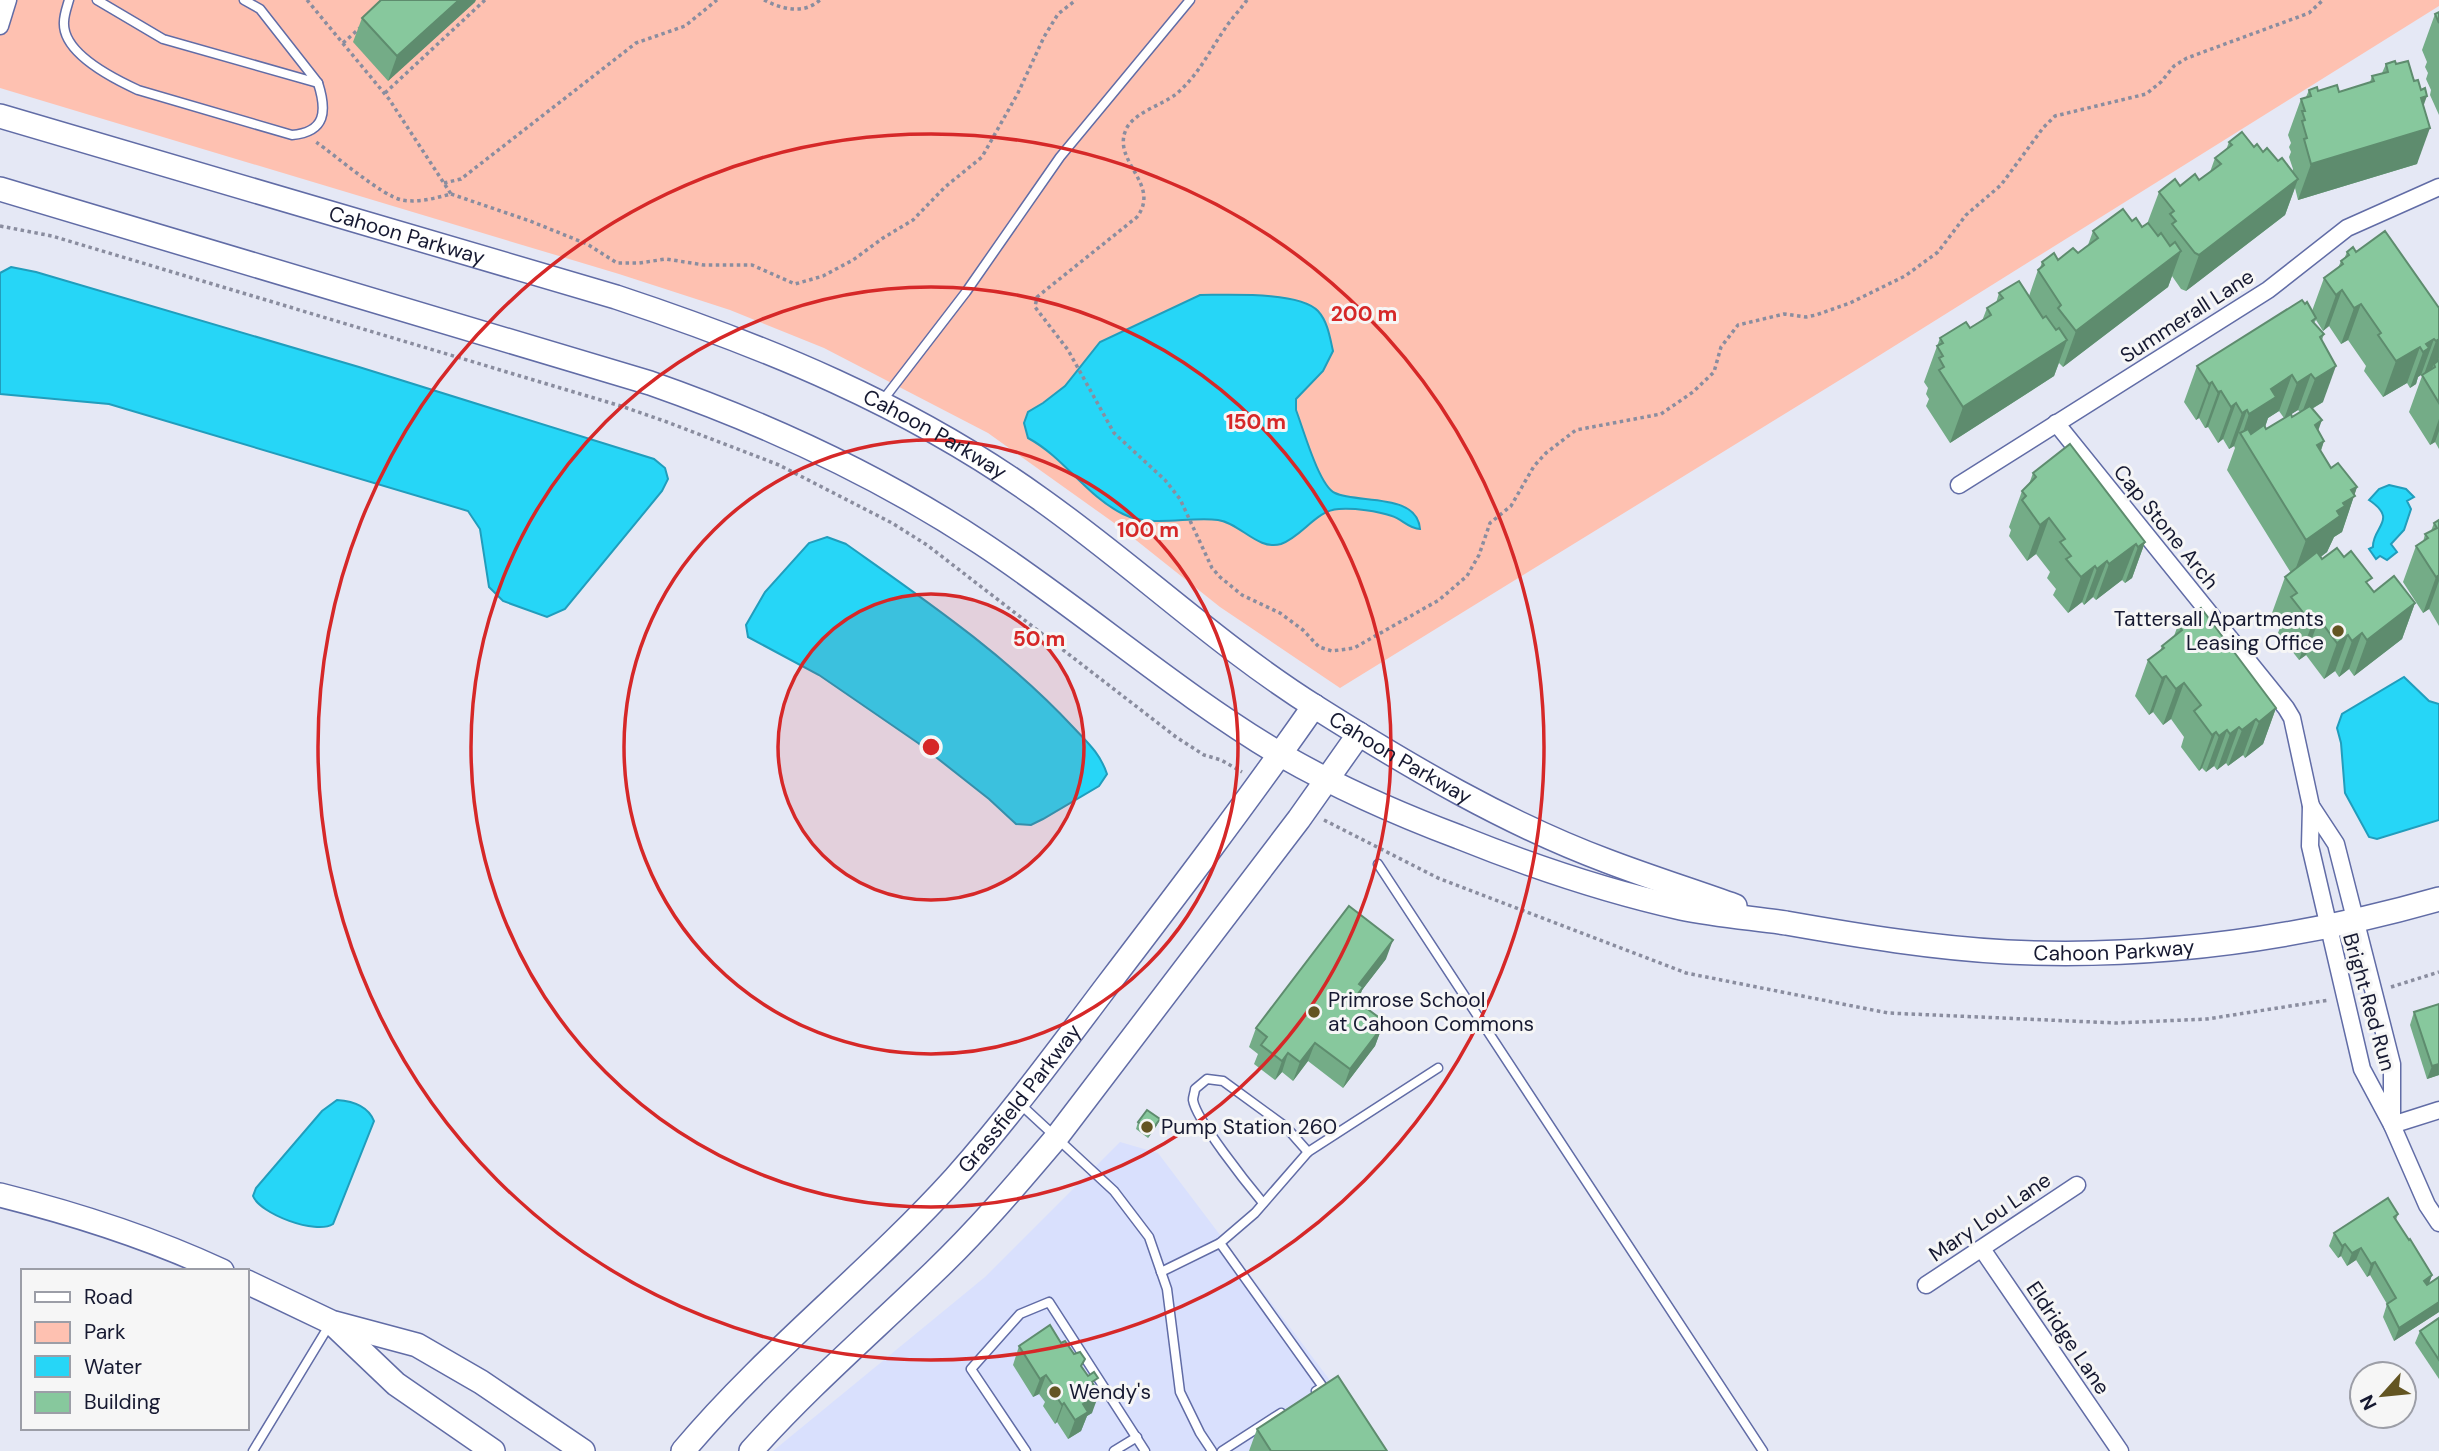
<svg xmlns="http://www.w3.org/2000/svg" width="2439" height="1451" font-family="'DM Sans',sans-serif">
<style>
.built{fill:#d9e0fd}
.green{fill:#fec1b1}
.water{fill:#26d6f7;stroke:#219dbc;stroke-width:2}
.lines{fill:none;stroke-linecap:round;stroke-linejoin:round}
.lane-casing{stroke:#616ca6;stroke-width:11}
.street-casing{stroke:#616ca6;stroke-width:19}
.secondary-casing{stroke:#616ca6;stroke-width:26}
.path{stroke:#8a8d9f;stroke-width:3.5;stroke-dasharray:3.5 3.5;stroke-linecap:butt}
.lane{stroke:#fff;stroke-width:8}
.street{stroke:#fff;stroke-width:16}
.secondary{stroke:#fff;stroke-width:23}
.wall{fill:#74ac87;fill-rule:evenodd}
.shaded-wall{fill:#5e8c6e}
.building{fill:#87c89d;stroke:#5e8c6e;stroke-width:2}
.ring{fill:none;stroke:#d62828;stroke-width:3.5}
.poi-dot{fill:#635522;stroke:#f6f6f6;stroke-width:2.5}
.labels{text-anchor:middle;dominant-baseline:central;stroke-width:6;stroke-linejoin:round;paint-order:stroke}
.street-label{font-size:21px;fill:#161931;stroke:#f6f6f6}
.poi-label{font-size:21px;fill:#161931;stroke:#f6f6f6;text-anchor:start}
.centre{fill:#d62828;stroke:#f6f6f6;stroke-width:3.5}
.ring-label{font-size:21px;text-anchor:middle;font-weight:bold;fill:#d62828;stroke:#f6f6f6;stroke-width:6;stroke-linejoin:round;paint-order:stroke}
</style>
<rect width="100%" height="100%" fill="#e5e8f5"/>
<!-- built -->
<path class="built" d="M1120,1142L1158,1153L1335,1387L1376,1451H773L985,1277Z"/>
<!-- green -->
<path class="green" d="M0,0H2439V6L1856,370L1340,688L1220,607L1117,525L988,433L824,348L730,310L619,274L0,88Z"/>
<!-- water -->
<g class="water">
<path d="M11,267L36,272L359,367L654,459L665,468L668,479L662,491L565,609L547,617L503,601L489,587L480,529L468,511L109,404L0,394V273Z"/>
<path d="M1200,295C1227,295 1299,291 1318,311C1328,322 1330,338 1333,351L1323,371L1296,399V410C1303,428 1319,486 1335,493C1357,504 1417,492 1420,529C1409,529 1402,519 1392,516C1377,511 1355,508 1339,509C1316,510 1303,536 1281,544C1258,551 1240,523 1218,520C1189,516 1151,528 1123,514C1086,496 1065,458 1028,438L1024,423L1028,412L1043,403L1065,386L1100,342Z"/>
<path d="M2389,485L2406,489L2414,497L2407,501L2411,509L2404,530L2391,544L2397,552L2387,560L2380,556L2376,559L2369,549L2373,547C2372,527 2399,520 2369,500L2379,489Z"/>
<path d="M827,537L846,544C925,600 1006,655 1073,727C1087,742 1100,753 1107,774L1099,786L1043,819L1031,825L1016,824L989,799L918,743L819,675L748,637L746,625L765,592L809,543Z"/>
<path d="M2404,677L2429,701L2439,704V820L2377,839L2369,837L2345,793L2341,743L2337,728L2342,714Z"/>
<path d="M337,1100C352,1101 368,1106 374,1121L333,1224C316,1235 260,1214 253,1196L256,1188L322,1111Z"/>
</g>
<g class="lines">
<defs>
<g id="lane">
<path d="M69,0C67,7 64,15 64,22C62,53 114,79 138,90L292,135C326,132 327,111 318,83"/>
<path d="M97,0L163,39L318,83L260,9L244,0"/>
<path d="M883,400L966,292L1060,157L1190,0"/>
<path d="M1378,864L1763,1451"/>
<path d="M1019,1103L1114,1191L1149,1237L1167,1289L1180,1392L1200,1433L1212,1451"/>
<path d="M1263,1203C1248,1185 1196,1120 1193,1100C1193,1096 1195,1092 1195,1089L1207,1079L1223,1081L1286,1127L1308,1152"/>
<path d="M1220,1243L1255,1213L1308,1152L1438,1068"/>
<path d="M1161,1272L1220,1243L1323,1387L1316,1391"/>
<path d="M253,1451L330,1324"/>
<path d="M1026,1451L971,1369L1020,1314L1049,1302L1145,1451"/>
<path d="M1114,1451L1137,1437"/>
<path d="M1222,1451L1281,1413"/>
</g>
<g id="street">
<path d="M0,26L8,0"/>
<path d="M2056,423L2286,708L2292,718L2311,806L2310,846L2362,1069L2392,1125L2427,1205L2439,1223"/>
<path d="M1959,485L2268,290L2347,228L2439,187"/>
<path d="M2311,806L2336,844L2392,1064V1122"/>
<path d="M2392,1125L2439,1110"/>
<path d="M1982,1249L2120,1451"/>
<path d="M1926,1285L2077,1185"/>
</g>
<g id="secondary">
<path id="s1" d="M0,116L616,297C767,347 909,405 1039,498C1134,565 1218,646 1317,708C1409,766 1505,823 1607,861C1649,877 1693,891 1735,906"/>
<path id="s2" d="M0,189L650,383C767,424 878,475 981,543C1084,611 1177,693 1283,756C1339,788 1398,814 1459,837C1531,866 1605,891 1681,908C1715,915 1751,918 1786,923C1860,936 1933,948 2007,952C2154,959 2299,939 2439,899"/>
<path d="M0,1195C76,1214 151,1238 222,1271"/>
<path d="M247,1282L331,1322L417,1345L481,1382L583,1451"/>
<path d="M333,1324L396,1384L493,1451"/>
<path id="s3" d="M683,1451C766,1352 869,1273 955,1178C1009,1117 1057,1052 1106,987C1177,894 1247,802 1314,706"/>
<path d="M751,1451C808,1387 873,1331 934,1272C978,1230 1017,1184 1056,1138L1299,819L1359,734"/>
</g>
</defs>
<!-- lane casing -->
<use href="#lane" class="lane-casing"/>
<!-- street casing -->
<use href="#street" class="street-casing"/>
<!-- secondary casing -->
<use href="#secondary" class="secondary-casing"/>
<!-- path -->
<g class="path">
<path d="M307,0L389,99L451,194C435,198 419,203 402,200C382,196 335,155 316,142"/>
<path d="M764,0C782,9 803,15 820,0"/>
<path d="M1247,0C1240,10 1231,19 1224,30C1209,52 1197,77 1176,94C1161,106 1131,113 1125,132C1114,163 1161,185 1137,217L1037,297L1035,307L1068,350L1114,433L1165,480L1180,499L1212,568L1220,577L1242,595L1280,613L1303,630L1319,647L1332,651L1354,648L1439,600L1467,576L1479,555L1490,523L1511,506L1534,466L1546,453L1576,430L1661,414L1693,392L1714,372L1721,347L1738,325L1784,314L1806,317L1816,315L1850,303L1905,276L1938,252L1966,215L2001,185L2043,128L2055,116L2146,94L2161,82L2174,66L2187,58L2309,13L2323,0"/>
<path d="M343,43L361,27"/>
<path d="M385,93L485,0"/>
<path d="M444,183L461,179L636,43L685,26L717,0"/>
<path d="M451,194L530,221L587,244L617,263H639L666,259L704,265H752L795,284L823,276L853,260L883,238L913,220L945,187L982,157L1018,93L1044,37L1058,14L1076,0"/>
<path d="M0,226L52,236L624,407L667,422L779,465L892,523L927,545L1176,737L1204,755L1221,760L1242,772"/>
<path d="M1324,820L1438,878L1686,973L1888,1013L2116,1023L2207,1019L2329,1000"/>
<path d="M2391,987L2439,972"/>
</g>
<!-- lane -->
<use href="#lane" class="lane"/>
<!-- street -->
<use href="#street" class="street"/>
<!-- secondary -->
<use href="#secondary" class="secondary"/>
</g>
<!-- wall -->
<g class="wall">
<path d="M475,2L388,81L353,42L362,18Z"/>
<path d="M2439,12V115L2430,95L2431,90L2426,79L2428,73L2425,67L2427,62L2422,50L2435,14Z"/>
<path d="M2386,64H2396L2414,81L2424,107L2417,164L2298,200L2295,188L2285,215L2186,291L2181,289L2172,276L2168,287L2063,367L2059,363L2054,376L1950,443L1926,406L1929,399L1926,394L1928,388L1924,382L1940,338L1970,328L1982,321L1987,308L1996,303L1999,293L2029,296L2038,270L2040,268L2042,262L2058,260L2078,253L2088,245L2093,231L2132,221L2142,227L2147,224L2159,192L2199,180L2210,172L2215,158L2226,150L2229,142L2254,147L2263,152L2292,172L2293,169L2289,157L2291,152L2289,147L2291,143L2288,135L2301,99L2306,97L2309,90L2339,92L2370,82L2372,76L2382,73Z"/>
<path d="M2347,252H2356L2439,308V449L2435,442L2430,445L2409,412L2422,376L2421,375L2418,377L2416,384L2410,388L2407,383L2383,397L2364,371L2366,366L2348,340L2341,344L2329,326L2323,331L2316,320L2314,323L2324,334L2322,340L2323,402L2312,409L2318,431L2324,441L2321,451L2331,468L2357,487L2342,532L2334,537L2327,552L2321,557L2322,559L2369,586L2374,592L2415,603L2402,639L2354,676L2349,669L2339,677L2335,671L2324,679L2306,655L2299,660L2278,633L2281,625L2272,613L2285,577L2291,573L2227,470L2235,448L2234,446L2229,449L2223,439L2218,443L2208,427L2205,428L2199,418L2196,420L2184,402L2197,366L2305,304L2312,311L2324,278L2338,268L2341,261L2344,259ZM2298,410L2300,412L2292,417L2291,414ZM2279,411L2284,418L2266,429L2265,427L2268,418Z"/>
<path d="M2033,473L2145,542L2132,578L2125,583L2122,580L2096,600L2093,597L2084,605L2082,602L2068,613L2053,595L2056,589L2047,578L2050,572L2036,554L2027,561L2009,536L2011,530L2009,527L2022,491L2029,484Z"/>
<path d="M2439,520V626L2429,609L2423,613L2403,582L2416,546L2423,542L2425,534L2431,531L2434,523Z"/>
<path d="M2178,625L2276,708L2263,744L2245,758L2243,755L2228,766L2226,763L2217,770L2214,766L2206,772L2202,768L2199,771L2181,747L2184,737L2171,719L2163,725L2153,712L2149,715L2135,696L2148,660L2160,651L2162,646L2174,636Z"/>
<path d="M1386,959L1362,990L1358,1002L1382,1027L1375,1046L1343,1088L1308,1061L1293,1081L1282,1072L1275,1080L1254,1064L1258,1054L1249,1047L1256,1028Z"/>
<path d="M2439,1004V1075L2427,1079L2410,1025L2414,1012Z"/>
<path d="M1138,1122L1157,1125L1148,1138L1136,1129Z"/>
<path d="M2398,1214L2396,1220L2432,1275L2429,1284L2439,1277V1312L2394,1341L2383,1317L2387,1304L2370,1275L2367,1277L2356,1260L2347,1266L2341,1256L2338,1258L2329,1246L2334,1233Z"/>
<path d="M2439,1318V1379L2415,1343L2420,1331Z"/>
<path d="M1061,1343L1082,1367L1095,1387L1092,1413L1087,1416L1081,1431L1068,1439L1057,1422L1055,1424L1043,1406L1045,1402L1039,1394L1033,1397L1013,1365L1019,1346Z"/>
<path d="M1257,1429L1387,1451H1249Z"/>
</g>
<!-- shaded-wall -->
<g class="shaded-wall">
<path d="M459,0H476L475,2L388,81L397,56Z"/>
<path d="M2427,96L2414,132L2421,98Z"/>
<path d="M2430,128L2417,164L2298,200L2311,164Z"/>
<path d="M2298,179L2285,215L2186,291L2199,255Z"/>
<path d="M2181,251L2168,287L2063,367L2076,331Z"/>
<path d="M2342,290L2329,326L2323,331L2336,295Z"/>
<path d="M2361,304L2348,340L2341,344L2354,308Z"/>
<path d="M2434,339L2421,375L2418,377L2416,384L2410,388L2426,344Z"/>
<path d="M2439,339V358L2435,369V367L2434,364L2431,371L2423,377L2436,341Z"/>
<path d="M2067,340L2054,376L1950,443L1963,407Z"/>
<path d="M2420,347L2407,383L2383,397L2396,361Z"/>
<path d="M2336,366L2323,402L2301,415L2315,379Z"/>
<path d="M2311,374L2298,410L2284,419L2297,383Z"/>
<path d="M2292,375L2279,411L2268,418L2263,433L2242,435L2249,414L2271,389Z"/>
<path d="M2212,382L2199,418L2196,420L2209,384Z"/>
<path d="M2221,391L2208,427L2205,428L2218,392Z"/>
<path d="M2236,403L2223,439L2218,443L2231,407Z"/>
<path d="M2247,410L2234,446L2229,449L2242,413Z"/>
<path d="M2439,419V431L2435,442L2430,445Z"/>
<path d="M2322,420L2309,456L2315,425Z"/>
<path d="M2324,441L2311,477L2317,445Z"/>
<path d="M2357,487L2342,532L2334,537L2327,552L2293,576L2306,540L2337,511L2351,490Z"/>
<path d="M2049,518L2036,554L2027,561L2040,525Z"/>
<path d="M2145,542L2132,578L2125,583L2138,547Z"/>
<path d="M2136,544L2122,580L2096,600L2109,564Z"/>
<path d="M2107,561L2093,597L2084,605L2097,569Z"/>
<path d="M2095,566L2082,602L2068,613L2081,577Z"/>
<path d="M2439,575V581L2429,609L2423,613L2436,577Z"/>
<path d="M2415,603L2402,639L2354,676L2367,640Z"/>
<path d="M2319,619L2306,655L2299,660L2312,624Z"/>
<path d="M2362,633L2349,669L2339,677L2352,641Z"/>
<path d="M2348,635L2335,671L2324,679L2337,643Z"/>
<path d="M2166,676L2153,712L2149,715L2162,678Z"/>
<path d="M2184,683L2171,719L2163,725L2176,689Z"/>
<path d="M2276,708L2263,744L2245,758L2259,722Z"/>
<path d="M2256,719L2243,755L2228,766L2242,730Z"/>
<path d="M2239,727L2226,763L2217,770L2230,734Z"/>
<path d="M2227,730L2214,766L2206,772L2219,736Z"/>
<path d="M2216,732L2202,768L2199,771L2212,735Z"/>
<path d="M1393,940L1386,959L1362,990L1356,1006L1348,1018L1359,984Z"/>
<path d="M1381,1019L1374,1037L1382,1027L1375,1046L1343,1088L1350,1069Z"/>
<path d="M1315,1043L1308,1061L1293,1081L1300,1062Z"/>
<path d="M1288,1053L1282,1072L1275,1080L1282,1061Z"/>
<path d="M2439,1064V1075L2427,1079L2432,1066Z"/>
<path d="M1160,1119L1157,1125L1148,1138L1150,1132Z"/>
<path d="M2345,1244L2341,1256L2338,1258L2342,1246Z"/>
<path d="M2361,1248L2356,1260L2347,1266L2352,1253Z"/>
<path d="M2375,1262L2370,1275L2367,1277L2371,1264Z"/>
<path d="M2432,1275L2427,1288L2424,1281Z"/>
<path d="M2439,1302V1312L2394,1341L2399,1328Z"/>
<path d="M1046,1375L1039,1394L1033,1397L1040,1379Z"/>
<path d="M1099,1394L1092,1413L1087,1416L1081,1431L1068,1439L1075,1420L1083,1404Z"/>
<path d="M1064,1403L1057,1422L1055,1424L1062,1405Z"/>
</g>
<!-- building -->
<g class="building">
<path d="M381,0H459L397,56L362,18Z"/>
<path d="M2439,12V23L2435,14Z"/>
<path d="M2395,61L2396,64L2408,61L2414,81L2418,80L2421,90L2425,88L2427,96L2421,98L2430,128L2311,164L2304,139L2307,138L2302,121L2305,120L2302,111H2305L2301,99L2311,96L2309,90L2317,87L2318,91L2337,85L2339,92L2374,81L2372,76L2388,72L2386,64Z"/>
<path d="M2242,132L2254,147L2257,144L2263,152L2267,148L2278,161L2282,158L2298,179L2199,255L2195,253L2172,224L2176,221L2170,214L2174,211L2159,192L2175,179L2180,186L2195,174L2199,180L2221,164L2215,158L2232,145L2229,142Z"/>
<path d="M2123,209L2132,221L2136,218L2142,227L2148,223L2158,236L2161,233L2170,246L2175,242L2181,251L2076,331L2058,308L2061,305L2038,270L2044,265L2042,262L2054,253L2058,260L2073,248L2078,253L2098,238L2093,231Z"/>
<path d="M2385,231L2439,308V339L2436,341L2434,339L2426,344L2429,348L2423,352L2420,347L2396,361L2378,335L2381,333L2361,304L2354,308L2342,290L2336,295L2324,278L2343,264L2341,261L2349,255L2347,252L2353,247L2356,252Z"/>
<path d="M2019,281L2043,318L2046,316L2056,330L2059,328L2067,340L1963,407L1939,370L1944,367L1939,358L1943,356L1937,346L1943,343L1940,338L1966,322L1970,328L1991,315L1987,308L2003,298L1999,293Z"/>
<path d="M2302,300L2305,304L2307,302L2316,318L2312,321L2324,334L2320,337L2336,366L2315,379L2311,374L2297,383L2292,375L2271,389L2276,397L2249,414L2247,410L2242,413L2236,403L2231,407L2221,391L2218,392L2212,382L2209,384L2197,366Z"/>
<path d="M2439,360V403L2422,375L2435,367L2434,364Z"/>
<path d="M2310,406L2322,420L2315,425L2324,441L2317,445L2331,468L2338,463L2357,487L2351,490L2355,496L2343,503L2345,506L2337,511L2340,516L2306,540L2240,433L2248,429L2251,434L2264,425L2266,429L2291,414L2292,417Z"/>
<path d="M2070,444L2145,542L2138,547L2136,544L2109,564L2107,561L2097,569L2095,566L2081,577L2066,559L2071,556L2060,542L2065,539L2049,518L2040,525L2022,500L2026,496L2022,491L2036,477L2033,473Z"/>
<path d="M2439,520V575L2436,577L2416,546L2428,538L2425,534L2437,528L2434,523Z"/>
<path d="M2337,548L2344,557L2351,551L2372,578L2366,582L2374,592L2394,576L2415,603L2367,640L2362,633L2352,641L2348,635L2337,643L2319,619L2312,624L2291,597L2297,593L2285,577L2317,552L2322,559Z"/>
<path d="M2201,608L2276,708L2259,722L2256,719L2242,730L2239,727L2230,734L2227,730L2219,736L2216,732L2212,735L2194,711L2201,705L2184,683L2176,689L2166,676L2162,678L2148,660L2164,648L2162,646L2182,630L2178,625Z"/>
<path d="M1349,906L1393,940L1359,984L1363,987L1354,999L1381,1019L1378,1024L1382,1027L1350,1069L1315,1043L1300,1062L1288,1053L1282,1061L1261,1045L1267,1037L1256,1028Z"/>
<path d="M2439,1004V1064L2432,1066L2414,1012Z"/>
<path d="M1147,1110L1160,1119L1150,1132L1138,1122Z"/>
<path d="M2388,1198L2398,1214L2394,1217L2409,1240L2410,1239L2432,1275L2424,1281L2427,1285L2439,1277V1302L2399,1328L2387,1304L2396,1298L2375,1262L2371,1264L2361,1248L2352,1253L2345,1244L2342,1246L2334,1233Z"/>
<path d="M2439,1318V1360L2420,1331Z"/>
<path d="M1050,1325L1061,1343L1065,1341L1074,1354L1080,1352L1085,1359L1081,1366L1088,1376L1094,1372L1098,1378L1092,1382L1099,1394L1083,1404L1088,1412L1075,1420L1064,1403L1062,1405L1050,1387L1053,1385L1046,1375L1040,1379L1019,1346Z"/>
<path d="M1338,1376L1387,1451H1271L1257,1429Z"/>
</g>
<!-- distance rings -->
<circle cx="931" cy="747" r="153" fill="#d62828" fill-opacity=".12"/>
<g class="ring">
<circle cx="931" cy="747" r="153"/>
<circle cx="931" cy="747" r="307"/>
<circle cx="931" cy="747" r="460"/>
<circle cx="931" cy="747" r="613"/>
</g>
<!-- markers -->
<g class="poi-dot">
<circle cx="2338" cy="631" r="7"/>
<circle cx="1314" cy="1012" r="7"/>
<circle cx="1147" cy="1127" r="7"/>
<circle cx="1055" cy="1392" r="7"/>
</g>
<g class="labels">
<!-- street labels -->
<g class="street-label">
<text stroke="none"><textPath href="#s1" startOffset="424">Cahoon Parkway</textPath></text>
<text transform="translate(2187 316) rotate(-33)">Summerall Lane</text>
<text stroke="none"><textPath href="#s1" startOffset="990">Cahoon Parkway</textPath></text>
<text transform="translate(2166 527) rotate(51)">Cap Stone Arch</text>
<text stroke="none"><textPath href="#s1" startOffset="1558">Cahoon Parkway</textPath></text>
<text stroke="none"><textPath href="#s2" startOffset="2280">Cahoon Parkway</textPath></text>
<text transform="translate(2369 1002) rotate(74)">Bright Red Run</text>
<text stroke="none"><textPath href="#s3" startOffset="488">Grassfield Parkway</textPath></text>
<text transform="translate(1990 1217) rotate(-34)">Mary Lou Lane</text>
<text transform="translate(2068 1338) rotate(56)">Eldridge Lane</text>
</g>
<!-- poi labels -->
<g class="poi-label">
<text x="2324" y="619" text-anchor="end">Tattersall Apartments<tspan x="2324" dy="24">Leasing Office</tspan></text>
<text x="1328" y="1000">Primrose School<tspan x="1328" dy="24">at Cahoon Commons</tspan></text>
<text x="1161" y="1127">Pump Station 260</text>
<text x="1069" y="1392">Wendy's</text>
</g>
</g>
<circle cx="931" cy="747" r="10" class="centre"/>
<g class="ring-label">
<text x="1364" y="321">200 m</text>
<text x="1256" y="429">150 m</text>
<text x="1148" y="537">100 m</text>
<text x="1039" y="646">50 m</text>
</g>
<!-- legend -->
<rect x="21" y="1269" width="228" height="161" fill="#f6f6f6" stroke="#9c9ea7" stroke-width="2"/>
<rect x="35" y="1292" width="35" height="10" fill="#ffffff" stroke="#9c9ea7" stroke-width="2"/>
<text x="84" y="1304" font-size="21" fill="#161931">Road</text>
<rect x="35" y="1322" width="35" height="21" fill="#fec1b1" stroke="#9c9ea7" stroke-width="2"/>
<text x="84" y="1339" font-size="21" fill="#161931">Park</text>
<rect x="35" y="1356" width="35" height="21" fill="#26d6f7" stroke="#9c9ea7" stroke-width="2"/>
<text x="84" y="1374" font-size="21" fill="#161931">Water</text>
<rect x="35" y="1392" width="35" height="21" fill="#87c89d" stroke="#9c9ea7" stroke-width="2"/>
<text x="84" y="1409" font-size="21" fill="#161931">Building</text>
<!-- north arrow -->
<g transform="translate(2383 1395) rotate(243)"><circle r="33" fill="#f6f6f6" stroke="#9c9ea7" stroke-width="2"/>
<path d="M0-5L12 26L0 18L-12 26Z" fill="#635522"/>
<text y="-10" font-size="19" font-weight="bold" text-anchor="middle" fill="#161931">N</text>
</g>
</svg>
